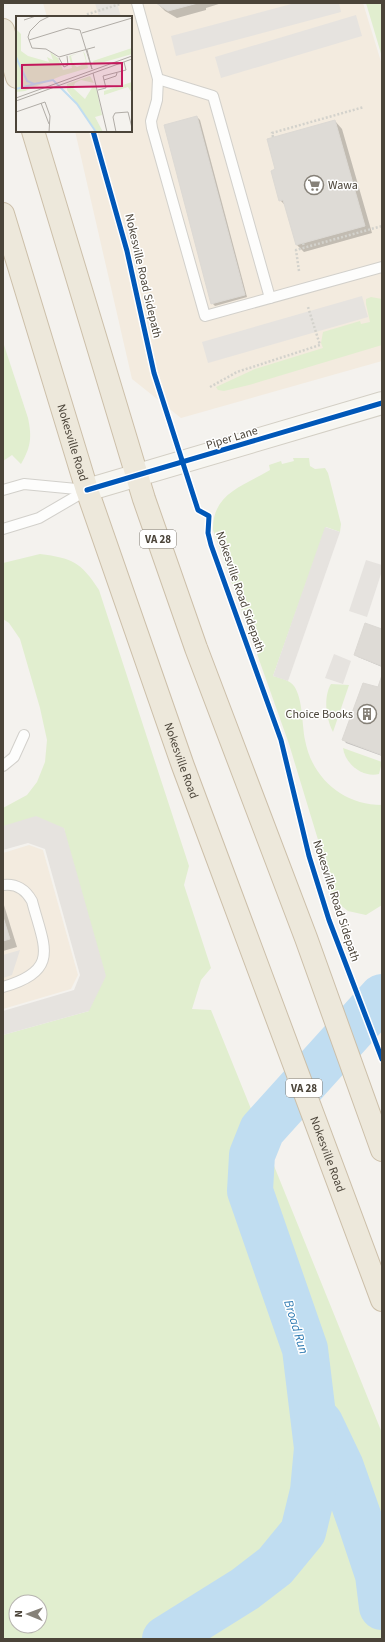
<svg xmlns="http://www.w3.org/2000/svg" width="385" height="1642" font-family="'Source Sans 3',sans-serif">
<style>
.commercial{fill:#f3ebdf}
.green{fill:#e1eecf;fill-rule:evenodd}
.parking{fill:#e6e3df}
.shadow{fill:#0003}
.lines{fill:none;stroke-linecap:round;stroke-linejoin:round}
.river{stroke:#c0ddf1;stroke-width:46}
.building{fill:#dedbd6;stroke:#dcd9d4}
.lane-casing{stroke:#d2d0cb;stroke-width:12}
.secondary-casing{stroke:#d3cfc5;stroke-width:24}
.highway-casing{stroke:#ccbfa9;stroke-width:24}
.path{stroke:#d3d2cc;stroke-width:2.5;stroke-dasharray:2 2;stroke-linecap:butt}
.lane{stroke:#fdfdfc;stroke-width:10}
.secondary{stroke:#f7f6f1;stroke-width:22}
.highway{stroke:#ede8db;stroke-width:22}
.cycleway-casing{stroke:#fff;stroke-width:8}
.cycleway{stroke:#0057b8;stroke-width:5}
.labels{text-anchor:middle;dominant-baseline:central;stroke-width:3;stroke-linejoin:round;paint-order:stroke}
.shield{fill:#fff;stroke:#817c74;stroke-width:1}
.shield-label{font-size:11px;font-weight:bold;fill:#4b4439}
.poi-label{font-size:12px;fill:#4b4439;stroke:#fff;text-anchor:start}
.street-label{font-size:12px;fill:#4b4439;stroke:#fff}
.water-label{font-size:13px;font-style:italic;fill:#2e7ab2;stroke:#fff}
.inset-river{fill:none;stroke:#c0ddf1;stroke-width:2}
.inset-road{fill:none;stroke:#b0aca6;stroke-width:1}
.view{fill:#c2185b;fill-opacity:0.15;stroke:#c2185b;stroke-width:2}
.inset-edge{fill:none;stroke:#4b4439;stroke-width:2}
</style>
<rect width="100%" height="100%" fill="#f4f2ee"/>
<!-- commercial -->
<g class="commercial">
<path d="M43,3H363L382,65V361L181,418L132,379L75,131H131V17H47Z"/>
<path d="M29,845L43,850L78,975L71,989L3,1009V853Z"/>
</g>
<!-- green -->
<g class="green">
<path d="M366,3H382V57Z"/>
<path d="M371,297L382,299V345L249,385L224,391L218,390L216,387L255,369L323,348L321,343L323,332L360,321L361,324L370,322L366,304V299Z"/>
<path d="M3,342L28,418C32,437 31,447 21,464L12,455L3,461Z"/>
<path d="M293,458H309L310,466L315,469L325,468L328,473L341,524L340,532L326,527L273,676C280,678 290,680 294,686C303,699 302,725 305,740C312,778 343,805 382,805V905L366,915L348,911L334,900L327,880L319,843L289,744L213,530C212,493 244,486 270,470L269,465L281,461L282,464L294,461Z"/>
<path d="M40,554C72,558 81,562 99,590L189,866L184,885L211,968L201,980L192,1009L211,1010L382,1433V1639H3V1035L89,1011L64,828L3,826V808L27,795L37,782L45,762L47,740L40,708L20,639L9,623L3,619V563ZM16,1602H40V1626H16Z"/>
<path d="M331,684L349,685L333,732C326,719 323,697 331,684Z"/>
<path d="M343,748L382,762L379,774C363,778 345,764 343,748Z"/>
</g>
<!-- parking -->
<g class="parking">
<path d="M95,3H117L121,17H99Z"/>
<path d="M295,3H339L341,12L176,56L171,36Z"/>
<path d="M356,15L362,36L221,78L215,57Z"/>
<path d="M362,296L368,317L208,363L202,342Z"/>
<path d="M325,527L340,532L288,681L273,676Z"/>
<path d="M366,560L382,565V571L367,617L349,611Z"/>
<path d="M334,654L351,661L343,684L325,678Z"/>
<path d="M36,816L64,828L106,976L89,1011L3,1035V1011L74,990L80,975L45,849L28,843L3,850V826Z"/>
<path d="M20,950L12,975L3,978V955Z"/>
</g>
<!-- shadow -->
<g class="shadow">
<path d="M157,3H222L206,8V10L177,18L165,11Z"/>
<path d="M197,117L200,120L247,297L215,306L212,303Z"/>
<path d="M335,121L342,129L372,233L304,252L297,245L286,206L280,200L276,170Z"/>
<path d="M382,630V667L358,657L355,654Z"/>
<path d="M382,678V756L346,743L344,740L378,689Z"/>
<path d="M3,902L17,947L3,951Z"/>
</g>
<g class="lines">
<!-- river -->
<g class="river">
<path d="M320,1423L341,1467L361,1524L378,1575L382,1607"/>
<path d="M165,1639L245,1589L275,1566L303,1532L313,1491L317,1448L305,1349L250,1191L252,1155L262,1130L382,997"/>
</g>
</g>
<!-- building -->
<g class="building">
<path d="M156,3H198L168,11Z"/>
<path d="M197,116L245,295L211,304L164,125Z"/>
<path d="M335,120L365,226L296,245L283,200L279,201L271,171L275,169L267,139Z"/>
<path d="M365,623L382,629V666L354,655Z"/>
<path d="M382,675V755L342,740L363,683L378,687Z"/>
<path d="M3,917L10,939L3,941Z"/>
</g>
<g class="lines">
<defs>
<g id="lane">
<path d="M137,3L158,79L157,100L151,121L152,128L205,316L382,267"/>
<path d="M158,79L213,96L270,298"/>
<path d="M3,490L24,484L87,490"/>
<path d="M3,529L39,518L87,490"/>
<path d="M3,766L14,757L24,735"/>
<path d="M3,885C16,883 26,890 32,901C44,947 61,970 3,987"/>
</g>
<path id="secondary" d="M87,490L382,403"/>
<g id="highway">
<path d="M3,30L17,77"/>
<path d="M33,131L144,499L196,648L306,938L382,1150"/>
<path id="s1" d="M3,214L87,490L183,766L382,1300"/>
</g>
</defs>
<!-- lane casing -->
<use href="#lane" class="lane-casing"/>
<!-- secondary casing -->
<use href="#secondary" class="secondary-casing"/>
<!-- highway casing -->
<use href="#highway" class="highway-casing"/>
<!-- path -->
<g class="path">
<path d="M85,17V15L120,4"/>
<path d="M273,137L272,133L364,107"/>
<path d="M303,243L304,247"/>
<path d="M299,271L296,250L382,226"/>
<path d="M210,387L237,372L320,345L308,307"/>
</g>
<!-- lane -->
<use href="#lane" class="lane"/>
<!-- secondary -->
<use href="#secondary" class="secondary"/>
<!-- highway -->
<use href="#highway" class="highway"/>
<defs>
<g id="cycleway">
<path d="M93,131L127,251L154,373L198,510L209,516L208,533L211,545L281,740L309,856L329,920L382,1059"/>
<path d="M87,490L382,403"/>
</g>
</defs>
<!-- cycleway casing -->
<use href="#cycleway" class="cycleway-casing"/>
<!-- cycleway -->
<use href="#cycleway" class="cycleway"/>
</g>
<!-- icons -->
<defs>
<symbol id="supermarket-ring" viewBox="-11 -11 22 22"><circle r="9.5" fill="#fff" stroke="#868178" stroke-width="1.5"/><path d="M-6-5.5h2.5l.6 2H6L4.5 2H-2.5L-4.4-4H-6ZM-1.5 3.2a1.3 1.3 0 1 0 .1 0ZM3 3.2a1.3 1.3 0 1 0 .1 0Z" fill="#868178"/></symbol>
<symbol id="building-ring" viewBox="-11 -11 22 22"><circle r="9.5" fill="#fff" stroke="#868178" stroke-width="1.5"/><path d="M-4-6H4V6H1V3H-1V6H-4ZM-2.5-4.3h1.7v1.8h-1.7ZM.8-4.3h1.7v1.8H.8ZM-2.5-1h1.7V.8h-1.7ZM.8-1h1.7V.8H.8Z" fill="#868178"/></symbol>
</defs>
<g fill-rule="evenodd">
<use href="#supermarket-ring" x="303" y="174" width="22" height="22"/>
<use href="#building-ring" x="356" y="703" width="22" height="22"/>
</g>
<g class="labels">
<!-- shield labels -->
<g class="shield">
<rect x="140" y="530" width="36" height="18" rx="3"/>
<rect x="286" y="1079" width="36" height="18" rx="3"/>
</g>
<g class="shield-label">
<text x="158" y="539">VA 28</text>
<text x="304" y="1088">VA 28</text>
</g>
<!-- poi labels -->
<g class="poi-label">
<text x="328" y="185">Wawa</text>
<text x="353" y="714" text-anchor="end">Choice Books</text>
</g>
<!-- street labels -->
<g class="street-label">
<text transform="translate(143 276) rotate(77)">Nokesville Road Sidepath</text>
<text transform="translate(232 438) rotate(-17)">Piper Lane</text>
<text stroke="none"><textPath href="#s1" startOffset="239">Nokesville Road</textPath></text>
<text transform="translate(240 592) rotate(71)">Nokesville Road Sidepath</text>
<text stroke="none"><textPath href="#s1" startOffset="575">Nokesville Road</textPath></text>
<text transform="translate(336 901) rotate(72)">Nokesville Road Sidepath</text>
<text stroke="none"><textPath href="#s1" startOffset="995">Nokesville Road</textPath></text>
</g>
<!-- water labels -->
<g class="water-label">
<text transform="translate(296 1327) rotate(73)">Broad Run</text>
</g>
</g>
<!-- overview -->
<g transform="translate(16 16)">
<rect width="116" height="116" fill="#f4f2ee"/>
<path d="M0,13L5,18V35L12,40L33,46L31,41L37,44L34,36L42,42L47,54L56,52L53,40L63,37L55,40L57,48L61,51L68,48L70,45L67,35L69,38L72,52L45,60L9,75L0,76ZM116,32V38L78,49L77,45ZM74,60L78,67L65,64L59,67L57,72L69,83L77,70L80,71L86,99L79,101L87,116H81L51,74V68ZM116,66V77L112,71L88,79V75Z" fill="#e1eecf"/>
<path class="inset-river" d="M0,41L11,65L18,68L37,64L61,88L80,116M0,73L19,68"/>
<path class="inset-road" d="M34,0L24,5L14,15L12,21L16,32L30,33L43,41L79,31M8,4L20,0M66,17L116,2M13,24L52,12L64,14L76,53M71,34L76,53M43,42L48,51L52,49L51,40M77,57L91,116M88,64L100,60L101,57M82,74L90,72L87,60L110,54L108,46M0,82L116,40M0,85L116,43M25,87L33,108M0,96L29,86L34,100L33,116M100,116L97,101L99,97L112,96L116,112"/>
<path class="view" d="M106,47V70L6,72V49Z"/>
<rect width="116" height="116" class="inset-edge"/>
</g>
<!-- border -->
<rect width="385" height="1642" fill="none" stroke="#4b4439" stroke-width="8"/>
<!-- north arrow -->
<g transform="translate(28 1614) rotate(271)"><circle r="19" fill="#ffffff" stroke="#b7b4b0"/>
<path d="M0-3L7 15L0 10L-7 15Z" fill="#868178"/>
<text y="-6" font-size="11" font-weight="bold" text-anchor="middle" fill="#4b4439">N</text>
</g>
</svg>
